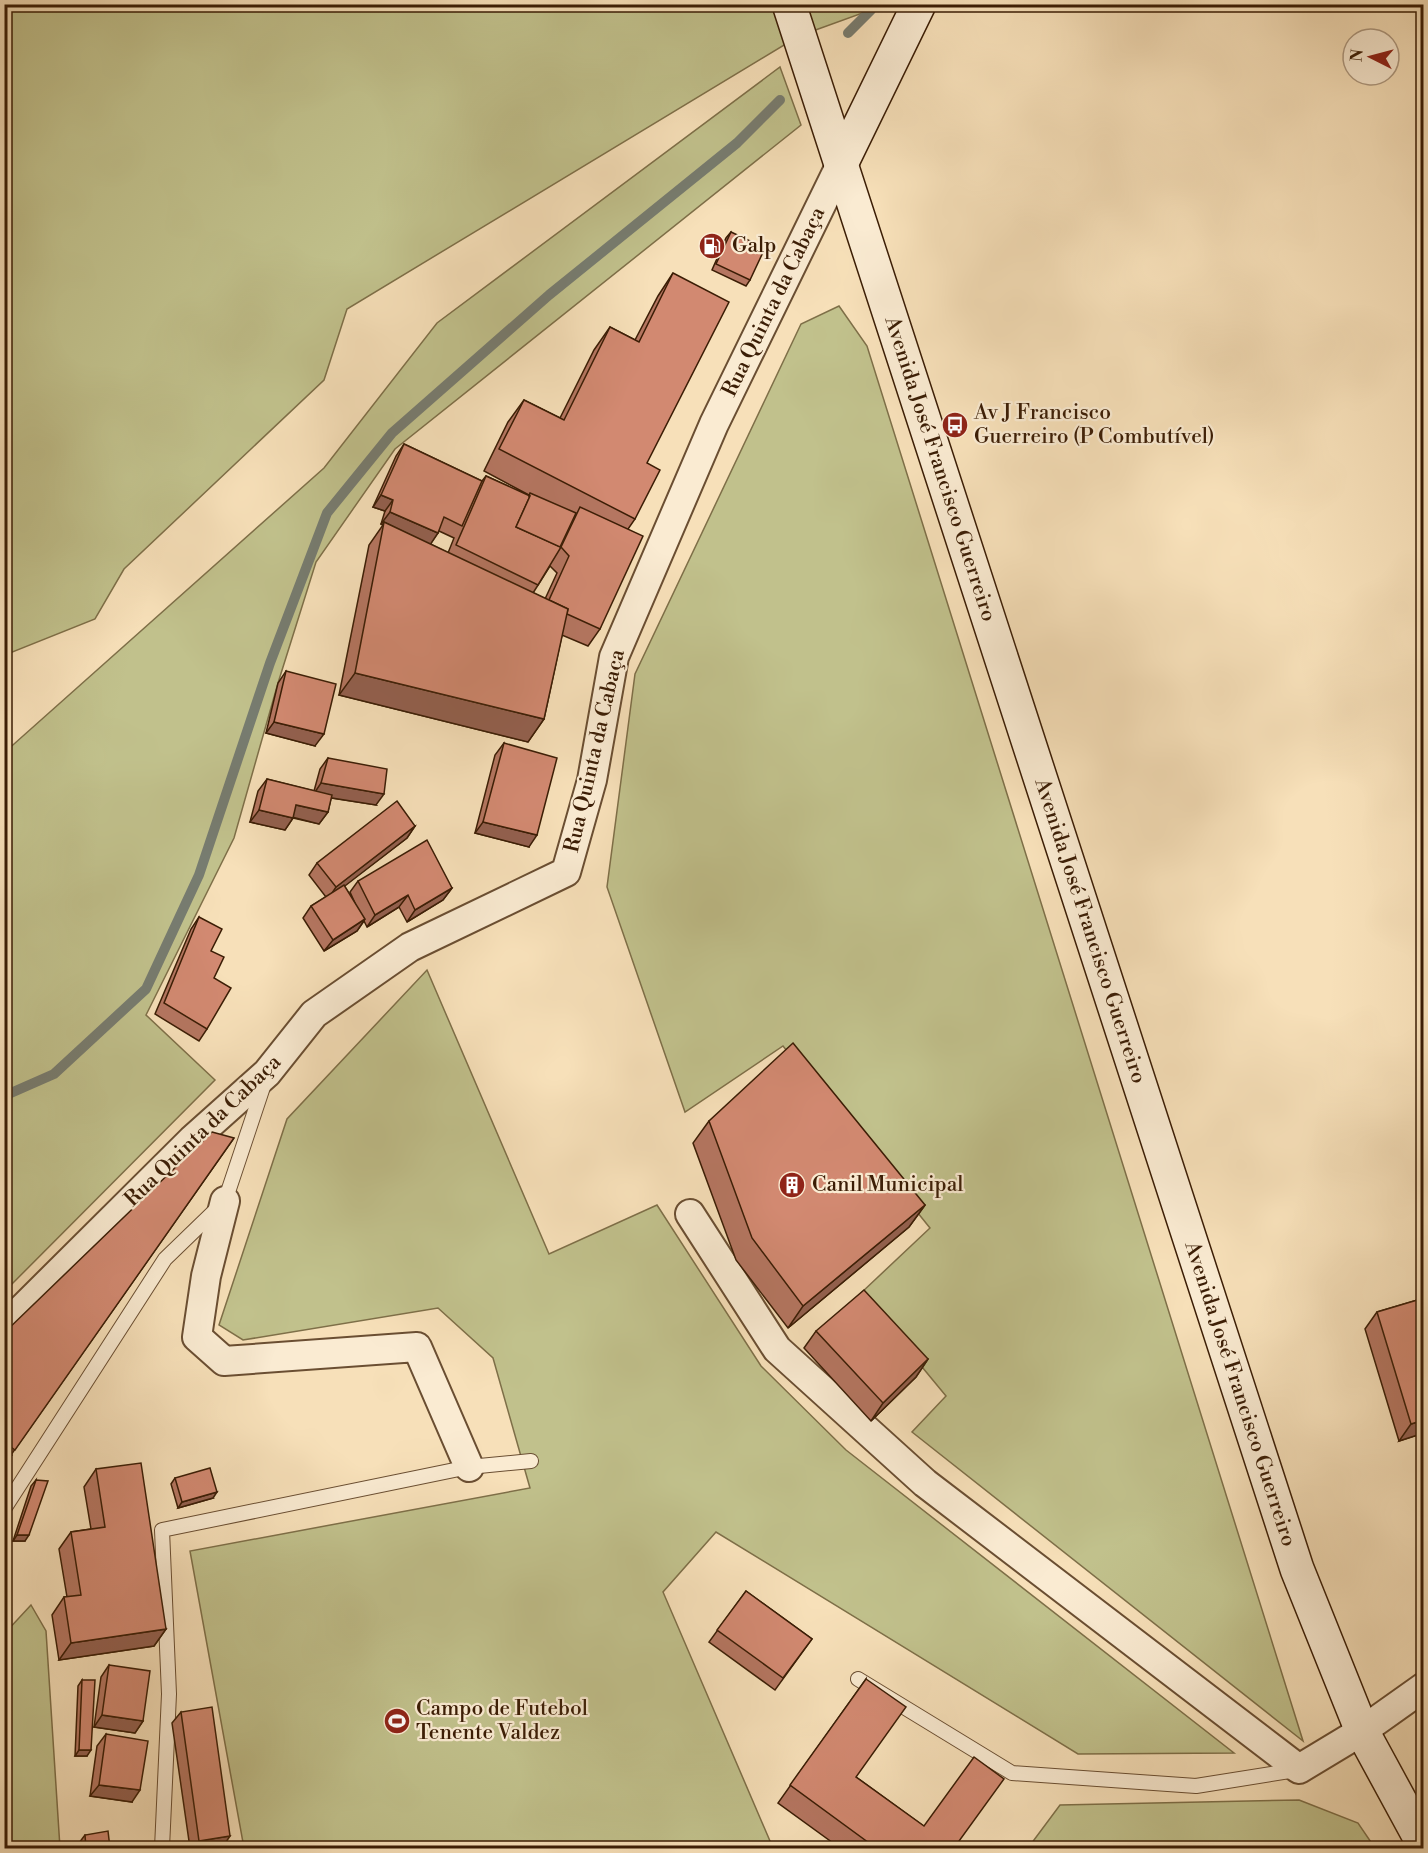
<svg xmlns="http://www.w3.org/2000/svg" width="1428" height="1853" font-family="'Libre Bodoni',serif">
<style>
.green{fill:#c1c18c;stroke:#7e6f48;stroke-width:1.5}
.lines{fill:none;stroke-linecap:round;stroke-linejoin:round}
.stream{stroke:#777c70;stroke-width:10}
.lane-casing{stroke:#6a4e32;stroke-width:16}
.street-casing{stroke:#6a4e32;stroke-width:32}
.secondary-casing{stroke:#3b1d05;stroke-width:36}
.lane{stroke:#faebd2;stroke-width:14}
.street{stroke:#faebd2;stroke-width:28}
.secondary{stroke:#faebd2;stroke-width:33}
.wall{fill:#b57661;stroke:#3b1d05;stroke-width:1.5;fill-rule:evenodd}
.shaded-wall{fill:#93604f;stroke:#3b1d05;stroke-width:1.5}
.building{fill:#d28971;stroke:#3b1d05;stroke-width:1.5}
.labels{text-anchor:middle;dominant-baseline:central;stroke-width:4.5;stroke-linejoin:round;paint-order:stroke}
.poi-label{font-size:21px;fill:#3b1d05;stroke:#faebd2;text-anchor:start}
.street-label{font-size:21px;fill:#3b1d05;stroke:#faebd2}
</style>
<rect width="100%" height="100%" fill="#f7e0b9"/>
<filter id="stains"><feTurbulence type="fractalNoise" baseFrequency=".00333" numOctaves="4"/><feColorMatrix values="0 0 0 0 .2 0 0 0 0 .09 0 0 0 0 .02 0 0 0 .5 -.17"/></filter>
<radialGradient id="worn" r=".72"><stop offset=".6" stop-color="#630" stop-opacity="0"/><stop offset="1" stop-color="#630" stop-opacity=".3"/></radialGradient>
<!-- green -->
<g class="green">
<path d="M5,5H873L871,10L799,36L347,309L324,380L124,569L95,619L5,655Z"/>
<path d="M780,67L801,125L395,449L316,562L278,683L234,838L146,1015L215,1080L5,1291V752L324,468L437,323Z"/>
<path d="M839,306L867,346L1303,1741L912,1432L946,1396L861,1293L930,1228L783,1046L685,1112L607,887L635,674L801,324Z"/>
<path d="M427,970L549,1254L657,1205L761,1366L846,1450L1234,1753L1078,1754L716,1532L663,1592L773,1848H244L190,1551L530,1488L493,1358L438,1308L243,1340L219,1325L287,1119Z"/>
<path d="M31,1605L46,1631L60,1848H5V1633Z"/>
<path d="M1299,1800L1358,1823L1375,1848H1028L1060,1805Z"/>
</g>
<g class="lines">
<!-- stream -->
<g class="stream">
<path d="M848,33L871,10L873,4"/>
<path d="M4,1096L54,1074L146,989L199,875L270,663L327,513L392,433L549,295L737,143L780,100"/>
</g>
<defs>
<g id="lane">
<path d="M4,1509L165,1259L225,1201L264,1084"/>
<path d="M858,1679L1012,1773L1196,1786L1296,1770"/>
<path d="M162,1848L169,1694L162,1530L469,1467L531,1461"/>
</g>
<g id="street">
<path d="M225,1201L206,1276L197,1337L224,1361L417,1347L469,1467"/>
<path d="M690,1214L777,1349L925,1483L1299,1769L1362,1731L1424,1687"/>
<path d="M4,1327L192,1140L267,1073L314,1014L410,947L566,872L592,780L614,657L714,424L841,164"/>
</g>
<g id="secondary">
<path d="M789,4L1297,1569L1362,1731L1424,1845"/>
<path d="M841,164L919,4"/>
</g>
</defs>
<!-- lane casing -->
<use href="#lane" class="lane-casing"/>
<!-- street casing -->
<use href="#street" class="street-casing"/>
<!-- secondary casing -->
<use href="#secondary" class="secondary-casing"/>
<!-- lane -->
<use href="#lane" class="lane"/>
<!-- street -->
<use href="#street" class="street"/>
<!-- secondary -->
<use href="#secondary" class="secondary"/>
</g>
<!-- wall -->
<g class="wall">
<path d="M731,232L750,280L746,286L712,270L726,238Z"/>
<path d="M673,273L647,463L635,519L628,529L600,629L588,646L562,635L544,719L528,742L339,695L369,545L383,525L381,524L385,511L373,507L396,456L404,444L482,481L486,476L529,496V495L484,471L508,422L524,400L560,418L594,350L610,327L635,340L658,296ZM439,531L454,538L448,553L430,544ZM550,566L557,573L545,599L533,593Z"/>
<path d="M286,671L315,746L266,733L278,683Z"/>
<path d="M504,743L529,847L475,833L495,755Z"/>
<path d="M328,758L376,805L331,798L328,812L319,824L293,818L285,830L250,822L258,791L267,779L314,791L320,769Z"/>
<path d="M415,826L407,838L344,886L355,903L350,892L358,881L452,888L443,900L407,922L399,907L367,927L364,921L357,931L324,951L303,918L311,906L326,897L309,875L317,863Z"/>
<path d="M199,917L211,951L214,978L207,1029L199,1041L155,1014L191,929Z"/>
<path d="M709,1121L925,1205L909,1227L788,1328L736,1260L693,1143Z"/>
<path d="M234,1138L4,1465V1333Z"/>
<path d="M1424,1298V1433L1399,1441L1365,1329L1377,1312Z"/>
<path d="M816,1331L928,1359L916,1377L871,1421L804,1348Z"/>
<path d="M96,1469L166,1629L154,1646L59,1660L52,1615L64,1597H67L59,1549L71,1532L91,1529L84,1487Z"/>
<path d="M175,1478L213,1498L178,1508L171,1484Z"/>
<path d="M36,1480L25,1541H13L31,1486Z"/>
<path d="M1424,1481V1513L1417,1491Z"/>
<path d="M746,1591L812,1639L775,1690L709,1642Z"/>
<path d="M109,1665L143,1721L135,1733L94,1727L101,1677Z"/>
<path d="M866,1679L856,1777L954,1848H840L778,1803Z"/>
<path d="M82,1680L87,1756H75L78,1686Z"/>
<path d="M181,1712L222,1848H190L172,1723Z"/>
<path d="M106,1734L132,1802L90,1796L97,1746Z"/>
<path d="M85,1835L110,1848H77L76,1847Z"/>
</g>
<!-- shaded-wall -->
<g class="shaded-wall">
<path d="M381,495L393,500L385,511L373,507Z"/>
<path d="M390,512L438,533L430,545L384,522L383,525L381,524Z"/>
<path d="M355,673L544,719L528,742L339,695Z"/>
<path d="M274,722L324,734L315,746L266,733Z"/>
<path d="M321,783L384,794L376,805L313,795Z"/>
<path d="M296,805L328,812L319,824L288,816Z"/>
<path d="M259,810L293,818L285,830L250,822Z"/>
<path d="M483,822L537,835L529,847L475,833Z"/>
<path d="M415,826L407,838L328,899L336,887Z"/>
<path d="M452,888L443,900L407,922L415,910Z"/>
<path d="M408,895L399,907L367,927L375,915Z"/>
<path d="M365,919L357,931L324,951L333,940Z"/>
<path d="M925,1205L909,1227L788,1328L803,1306Z"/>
<path d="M928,1359L916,1377L871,1421L883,1403Z"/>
<path d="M1424,1420V1433L1399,1441L1411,1424Z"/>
<path d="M217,1492L213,1498L178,1508L182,1502Z"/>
<path d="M17,1535H29L25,1541H13Z"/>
<path d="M166,1629L154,1646L59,1660L71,1643Z"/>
<path d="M102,1715L143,1721L135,1733L94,1727Z"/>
<path d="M79,1750H91L87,1756H75Z"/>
<path d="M99,1785L140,1790L132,1802L90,1796Z"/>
<path d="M230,1836L222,1848H194L199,1841Z"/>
</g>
<!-- building -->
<g class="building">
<path d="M731,232L765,248L750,280L716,264Z"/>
<path d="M673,273L729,302L647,463L660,470L635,519L499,449L524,400L564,420L610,327L639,342Z"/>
<path d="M404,444L482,481L462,526L444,517L438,533L390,512L393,500L381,495Z"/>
<path d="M486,476L530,496L516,527L561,547L580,507L643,536L600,629L567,614L568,609L549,600L569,556L561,547L538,585L456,545Z"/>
<path d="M530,493L576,513L560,547L516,527L530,496H529Z"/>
<path d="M384,522L568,609L544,719L355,673Z"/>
<path d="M286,671L336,684L324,734L274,722Z"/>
<path d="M504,743L557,758L537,835L483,822Z"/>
<path d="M328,758L387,769L384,794L321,783Z"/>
<path d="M267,779L332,795L328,812L296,805L293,818L259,810Z"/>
<path d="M397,801L415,826L336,887L317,863Z"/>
<path d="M427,840L452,888L415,910L408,895L375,915L358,881Z"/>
<path d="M344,885L365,919L333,940L311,906Z"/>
<path d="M199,917L222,929L211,951L224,957L214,978L231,988L207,1029L164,1003Z"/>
<path d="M793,1043L925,1205L803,1306L752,1238L709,1121Z"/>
<path d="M212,1132L234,1138L15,1450L4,1442V1333Z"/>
<path d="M864,1290L928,1359L883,1403L816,1331Z"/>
<path d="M1424,1298V1420L1411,1424L1377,1312Z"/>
<path d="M4,1449L12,1455L4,1464Z"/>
<path d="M141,1463L166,1629L71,1643L64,1597L81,1595L71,1532L105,1527L96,1469Z"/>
<path d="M210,1468L217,1492L182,1502L175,1478Z"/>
<path d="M36,1480L48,1481L29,1535H17Z"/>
<path d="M746,1591L812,1639L783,1678L717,1630Z"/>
<path d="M109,1665L150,1671L143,1721L102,1715Z"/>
<path d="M866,1679L906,1707L856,1777L924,1826L974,1757L1004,1779L954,1848H876L790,1785Z"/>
<path d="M82,1680H95L91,1750H79Z"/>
<path d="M212,1707L230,1836L199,1841L181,1712Z"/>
<path d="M106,1734L148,1741L140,1790L99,1785Z"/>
<path d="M108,1831L110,1848H86L85,1835Z"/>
</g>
<!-- icons -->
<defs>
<symbol id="fuel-disc" viewBox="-11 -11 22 22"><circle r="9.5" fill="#8f2418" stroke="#faebd2"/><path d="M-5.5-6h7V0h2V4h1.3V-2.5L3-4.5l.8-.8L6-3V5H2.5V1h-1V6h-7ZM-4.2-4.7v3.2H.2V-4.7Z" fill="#fff"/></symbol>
<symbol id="bus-disc" viewBox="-11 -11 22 22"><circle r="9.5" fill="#8f2418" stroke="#faebd2"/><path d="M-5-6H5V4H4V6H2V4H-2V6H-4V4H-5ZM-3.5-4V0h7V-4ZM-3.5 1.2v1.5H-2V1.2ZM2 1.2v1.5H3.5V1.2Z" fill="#fff"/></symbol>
<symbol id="building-disc" viewBox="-11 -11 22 22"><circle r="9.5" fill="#8f2418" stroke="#faebd2"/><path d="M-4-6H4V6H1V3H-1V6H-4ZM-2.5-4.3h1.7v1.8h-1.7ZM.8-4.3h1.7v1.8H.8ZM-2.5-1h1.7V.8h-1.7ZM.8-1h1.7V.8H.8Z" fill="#fff"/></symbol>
<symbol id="stadium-disc" viewBox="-11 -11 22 22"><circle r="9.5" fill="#8f2418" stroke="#faebd2"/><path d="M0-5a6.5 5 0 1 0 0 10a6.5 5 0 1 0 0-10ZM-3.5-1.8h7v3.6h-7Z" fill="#fff"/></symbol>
</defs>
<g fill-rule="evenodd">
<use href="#fuel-disc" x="697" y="231" width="30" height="30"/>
<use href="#bus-disc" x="940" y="410" width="30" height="30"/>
<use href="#building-disc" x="777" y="1170" width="30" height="30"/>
<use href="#stadium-disc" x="382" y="1706" width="30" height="30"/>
</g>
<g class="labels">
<!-- poi labels -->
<g class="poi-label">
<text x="732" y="246">Galp</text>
<text x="974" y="413">Av J Francisco<tspan x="974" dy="24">Guerreiro (P Combutível)</tspan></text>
<text x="812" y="1185">Canil Municipal</text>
<text x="416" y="1709">Campo de Futebol<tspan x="416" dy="24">Tenente Valdez</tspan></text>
</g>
<!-- street labels -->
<g class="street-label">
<text transform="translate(774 302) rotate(-64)">Rua Quinta da Cabaça</text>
<text transform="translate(940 469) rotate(72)">Avenida José Francisco Guerreiro</text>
<text transform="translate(595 751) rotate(-77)">Rua Quinta da Cabaça</text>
<text transform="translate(1090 931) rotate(72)">Avenida José Francisco Guerreiro</text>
<text transform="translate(203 1131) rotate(-44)">Rua Quinta da Cabaça</text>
<text transform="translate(1240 1394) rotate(72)">Avenida José Francisco Guerreiro</text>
</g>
</g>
<!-- margin -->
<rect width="1428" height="1853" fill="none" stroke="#f7e0b9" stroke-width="24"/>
<rect x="6" y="6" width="1416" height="1841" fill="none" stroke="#3b1d05" stroke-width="3"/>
<rect x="12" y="12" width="1404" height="1829" fill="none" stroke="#3b1d05" stroke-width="1.5"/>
<!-- north arrow -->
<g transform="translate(1371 57) rotate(276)"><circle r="28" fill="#faebd2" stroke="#ae9980" stroke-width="1.5"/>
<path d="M0-4.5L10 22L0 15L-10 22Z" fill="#8f2418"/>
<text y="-9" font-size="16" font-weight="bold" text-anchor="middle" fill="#3b1d05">N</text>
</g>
<rect width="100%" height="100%" filter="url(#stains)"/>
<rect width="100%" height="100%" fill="url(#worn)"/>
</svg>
